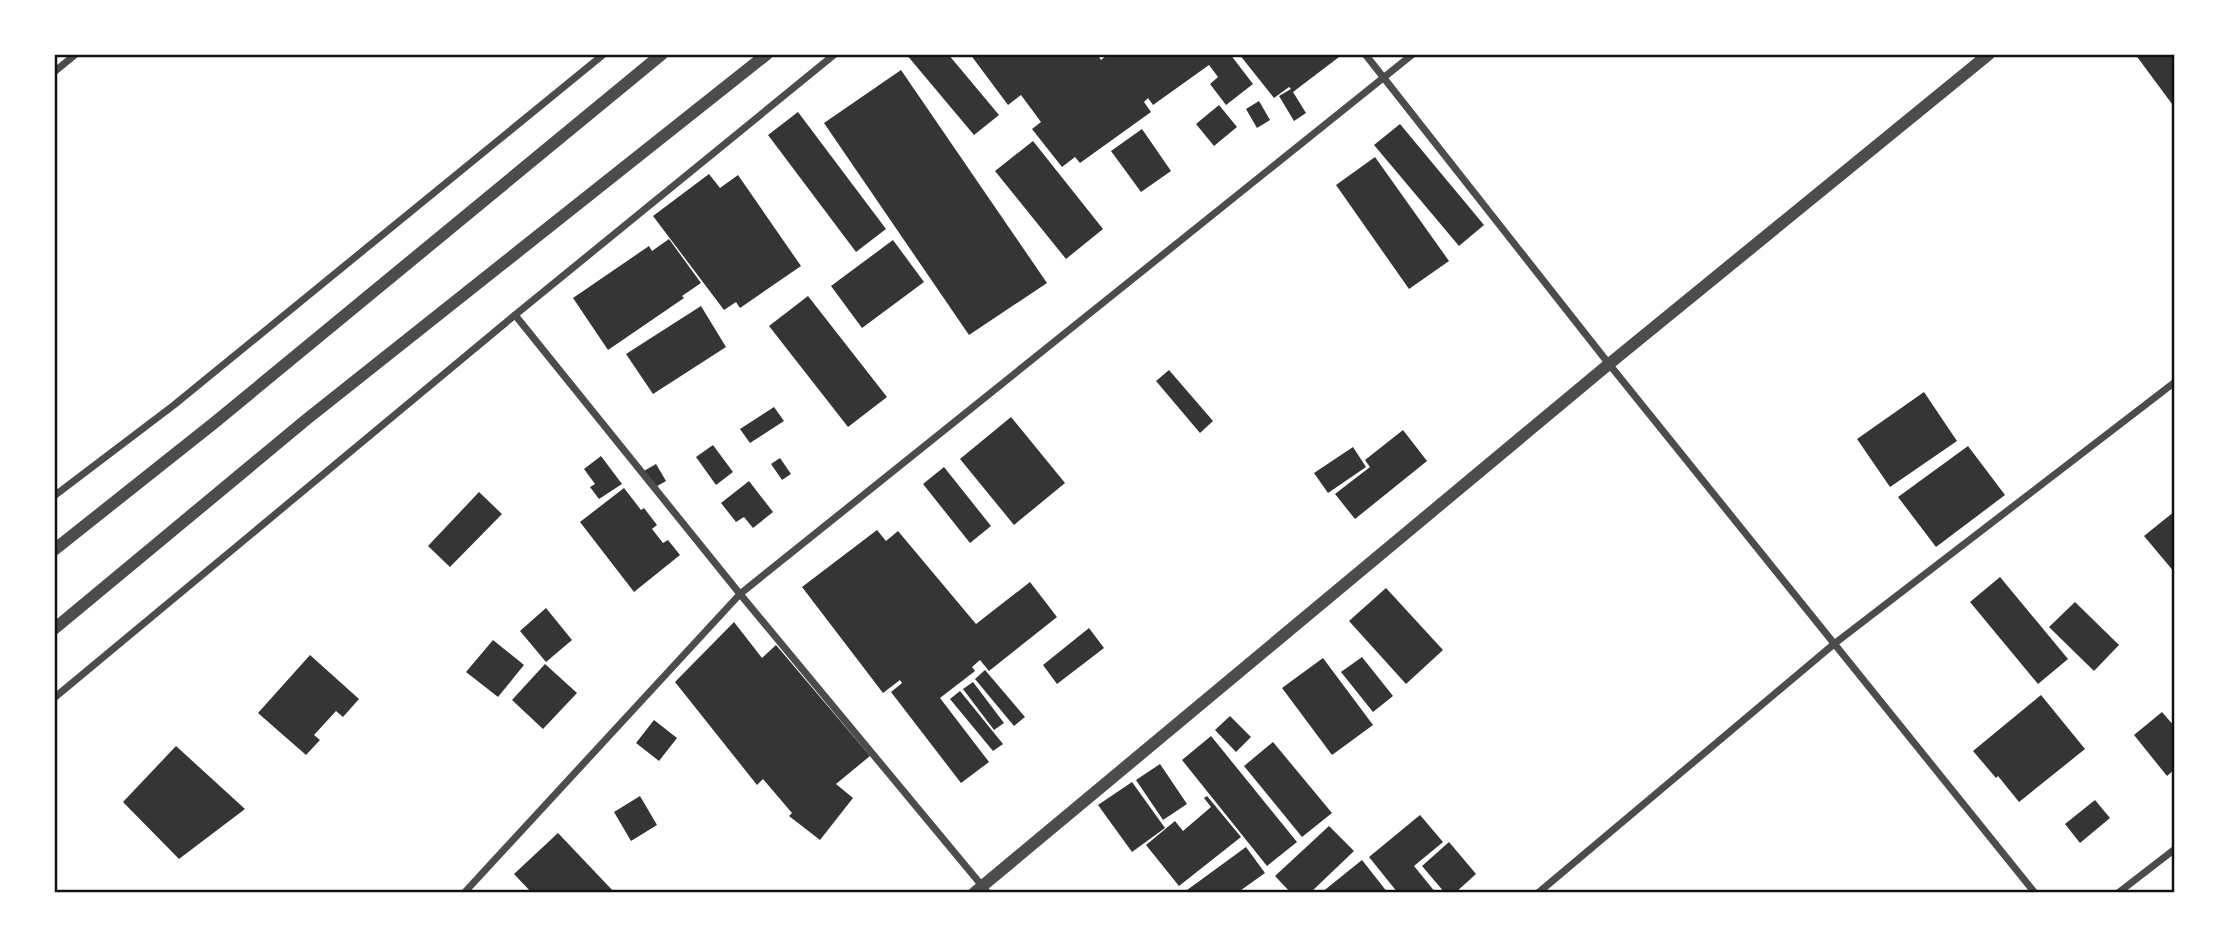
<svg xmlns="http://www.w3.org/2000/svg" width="2229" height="947" font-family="'Noto Sans',sans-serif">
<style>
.building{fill:#353535}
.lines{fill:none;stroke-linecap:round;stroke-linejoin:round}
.minor{stroke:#4c4c4c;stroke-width:7}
.tertiary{stroke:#4c4c4c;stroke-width:12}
.neatline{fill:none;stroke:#111;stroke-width:2.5}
</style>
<rect width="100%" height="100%" fill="#fff"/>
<!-- building -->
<g class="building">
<path d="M906,54H948L999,115L974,135Z"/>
<path d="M970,54H1097L1101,60L1108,54H1230L1253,84L1226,105L1210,84L1218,77L1209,65L1153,105L1148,98L1144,102L1151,112L1080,163L1075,157L1062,167L1032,129L1041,122L1021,95L1008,105Z"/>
<path d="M1239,54H1343L1293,92L1306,113L1294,121L1279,96L1291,89L1289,87L1274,98Z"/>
<path d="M2135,54H2175V108Z"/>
<path d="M901,70L1047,283L969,335L824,123Z"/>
<path d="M1259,101L1270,120L1257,128L1246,109Z"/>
<path d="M1219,105L1237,127L1214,146L1196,124Z"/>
<path d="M798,112L886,229L856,252L768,135Z"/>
<path d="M1400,124L1484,225L1459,246L1374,145Z"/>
<path d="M1142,129L1171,171L1141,192L1111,151Z"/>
<path d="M1033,141L1103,229L1066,259L995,171Z"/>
<path d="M1375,157L1449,261L1409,289L1336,185Z"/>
<path d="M709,174L720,188L738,175L801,266L740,308L736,302L724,310L653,216Z"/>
<path d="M669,239L701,283L682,296L684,298L608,350L573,298L649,246L652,251Z"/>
<path d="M893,240L924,282L862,328L831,286Z"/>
<path d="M808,296L887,397L848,427L769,326Z"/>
<path d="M701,306L726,347L653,394L626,354Z"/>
<path d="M1169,370L1213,421L1200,433L1156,381Z"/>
<path d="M1924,392L1957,441L1890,487L1857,439Z"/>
<path d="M774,407L784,421L750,443L740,429Z"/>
<path d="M1011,417L1065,483L1014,525L960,459Z"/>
<path d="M1403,430L1427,461L1355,519L1335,494L1370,467L1365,460Z"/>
<path d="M713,445L733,472L716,485L696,457Z"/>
<path d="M1968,446L2005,495L1936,547L1898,497Z"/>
<path d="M1353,447L1366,467L1328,493L1314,473Z"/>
<path d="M601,456L622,484L599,499L590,487L595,484L584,469Z"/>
<path d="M780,458L791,474L782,480L771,464Z"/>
<path d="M656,464L666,481L652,489L642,472Z"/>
<path d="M944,467L991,526L970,543L923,484Z"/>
<path d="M749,481L773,512L753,528L744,517L736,522L721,503Z"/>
<path d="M624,488L641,510L644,508L657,525L652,529L663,543L668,540L680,555L634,592L580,522Z"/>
<path d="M479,492L502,514L450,567L428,546Z"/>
<path d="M2175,511V573L2144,536Z"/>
<path d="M877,530L886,541L898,531L976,624L1030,582L1057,617L989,671L980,660L972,667L975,671L940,698L989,762L961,783L891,692L902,683L900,680L883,693L802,587Z"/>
<path d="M2000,577L2068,659L2038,684L1970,602Z"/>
<path d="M1386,588L1443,650L1406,684L1349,621Z"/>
<path d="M2075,602L2119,645L2094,671L2049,627Z"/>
<path d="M546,608L572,640L546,662L520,631Z"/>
<path d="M734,622L762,658L776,645L870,756L836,784L853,798L820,840L789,816L792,813L763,779L757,785L675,682Z"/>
<path d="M1089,628L1104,648L1057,684L1043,665Z"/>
<path d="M493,640L524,665L498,697L466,672Z"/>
<path d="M310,655L359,699L343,717L336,711L314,735L320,740L306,755L258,713Z"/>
<path d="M1362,657L1393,696L1373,712L1341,672Z"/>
<path d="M1323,658L1373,725L1332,755L1282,688Z"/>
<path d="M545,664L577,693L543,729L512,700Z"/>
<path d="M985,670L1025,717L1014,726L975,679Z"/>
<path d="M973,682L1004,723L994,730L963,689Z"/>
<path d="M960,691L1003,744L993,751L950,699Z"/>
<path d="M2041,695L2085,749L2019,802L1998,776L1996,778L1973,751Z"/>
<path d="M2162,712L2175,727V769L2167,776L2134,735Z"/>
<path d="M1230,716L1251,737L1236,752L1215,730Z"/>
<path d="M654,720L677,738L659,761L636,743Z"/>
<path d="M1211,736L1297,842L1267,866L1182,760Z"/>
<path d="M1273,742L1332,813L1302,837L1244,766Z"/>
<path d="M176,746L245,809L179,859L123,802Z"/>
<path d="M1160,764L1187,804L1163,820L1136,780Z"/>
<path d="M1132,782L1165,828L1132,852L1098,805Z"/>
<path d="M640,796L657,825L631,841L614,812Z"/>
<path d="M1207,796L1241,837L1179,886L1146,845L1175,821L1183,831L1211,807L1204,798Z"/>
<path d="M2095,800L2110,818L2080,843L2065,824Z"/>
<path d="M1420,815L1443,842L1414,866L1436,893H1398L1369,857Z"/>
<path d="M1329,826L1354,851L1310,893H1291L1275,876Z"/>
<path d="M558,833L615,893H532L514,874Z"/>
<path d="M1449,842L1476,874L1455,893H1445L1422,866Z"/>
<path d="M1246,847L1265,873L1237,893H1183Z"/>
<path d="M1362,860L1388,893H1321Z"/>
</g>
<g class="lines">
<!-- minor -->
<g class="minor">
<path d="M1365,54L1609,364L2035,893"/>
<path d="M54,72L76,54"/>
<path d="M515,315L740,594L988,893"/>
<path d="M54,496L174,405L604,54"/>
<path d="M54,698L515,315L835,54"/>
<path d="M464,893L740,594L1413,54"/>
<path d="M1538,893L1834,644L2175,382"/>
<path d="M2118,893L2175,849"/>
</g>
<!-- tertiary -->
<g class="tertiary">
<path d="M54,550L214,423L662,54"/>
<path d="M54,629L307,419L767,54"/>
<path d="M974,893L1609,364L1989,54"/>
</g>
</g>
<!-- border -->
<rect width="2229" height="947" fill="none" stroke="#ffffff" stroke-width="112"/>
<rect x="56" y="56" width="2117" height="835" class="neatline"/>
</svg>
